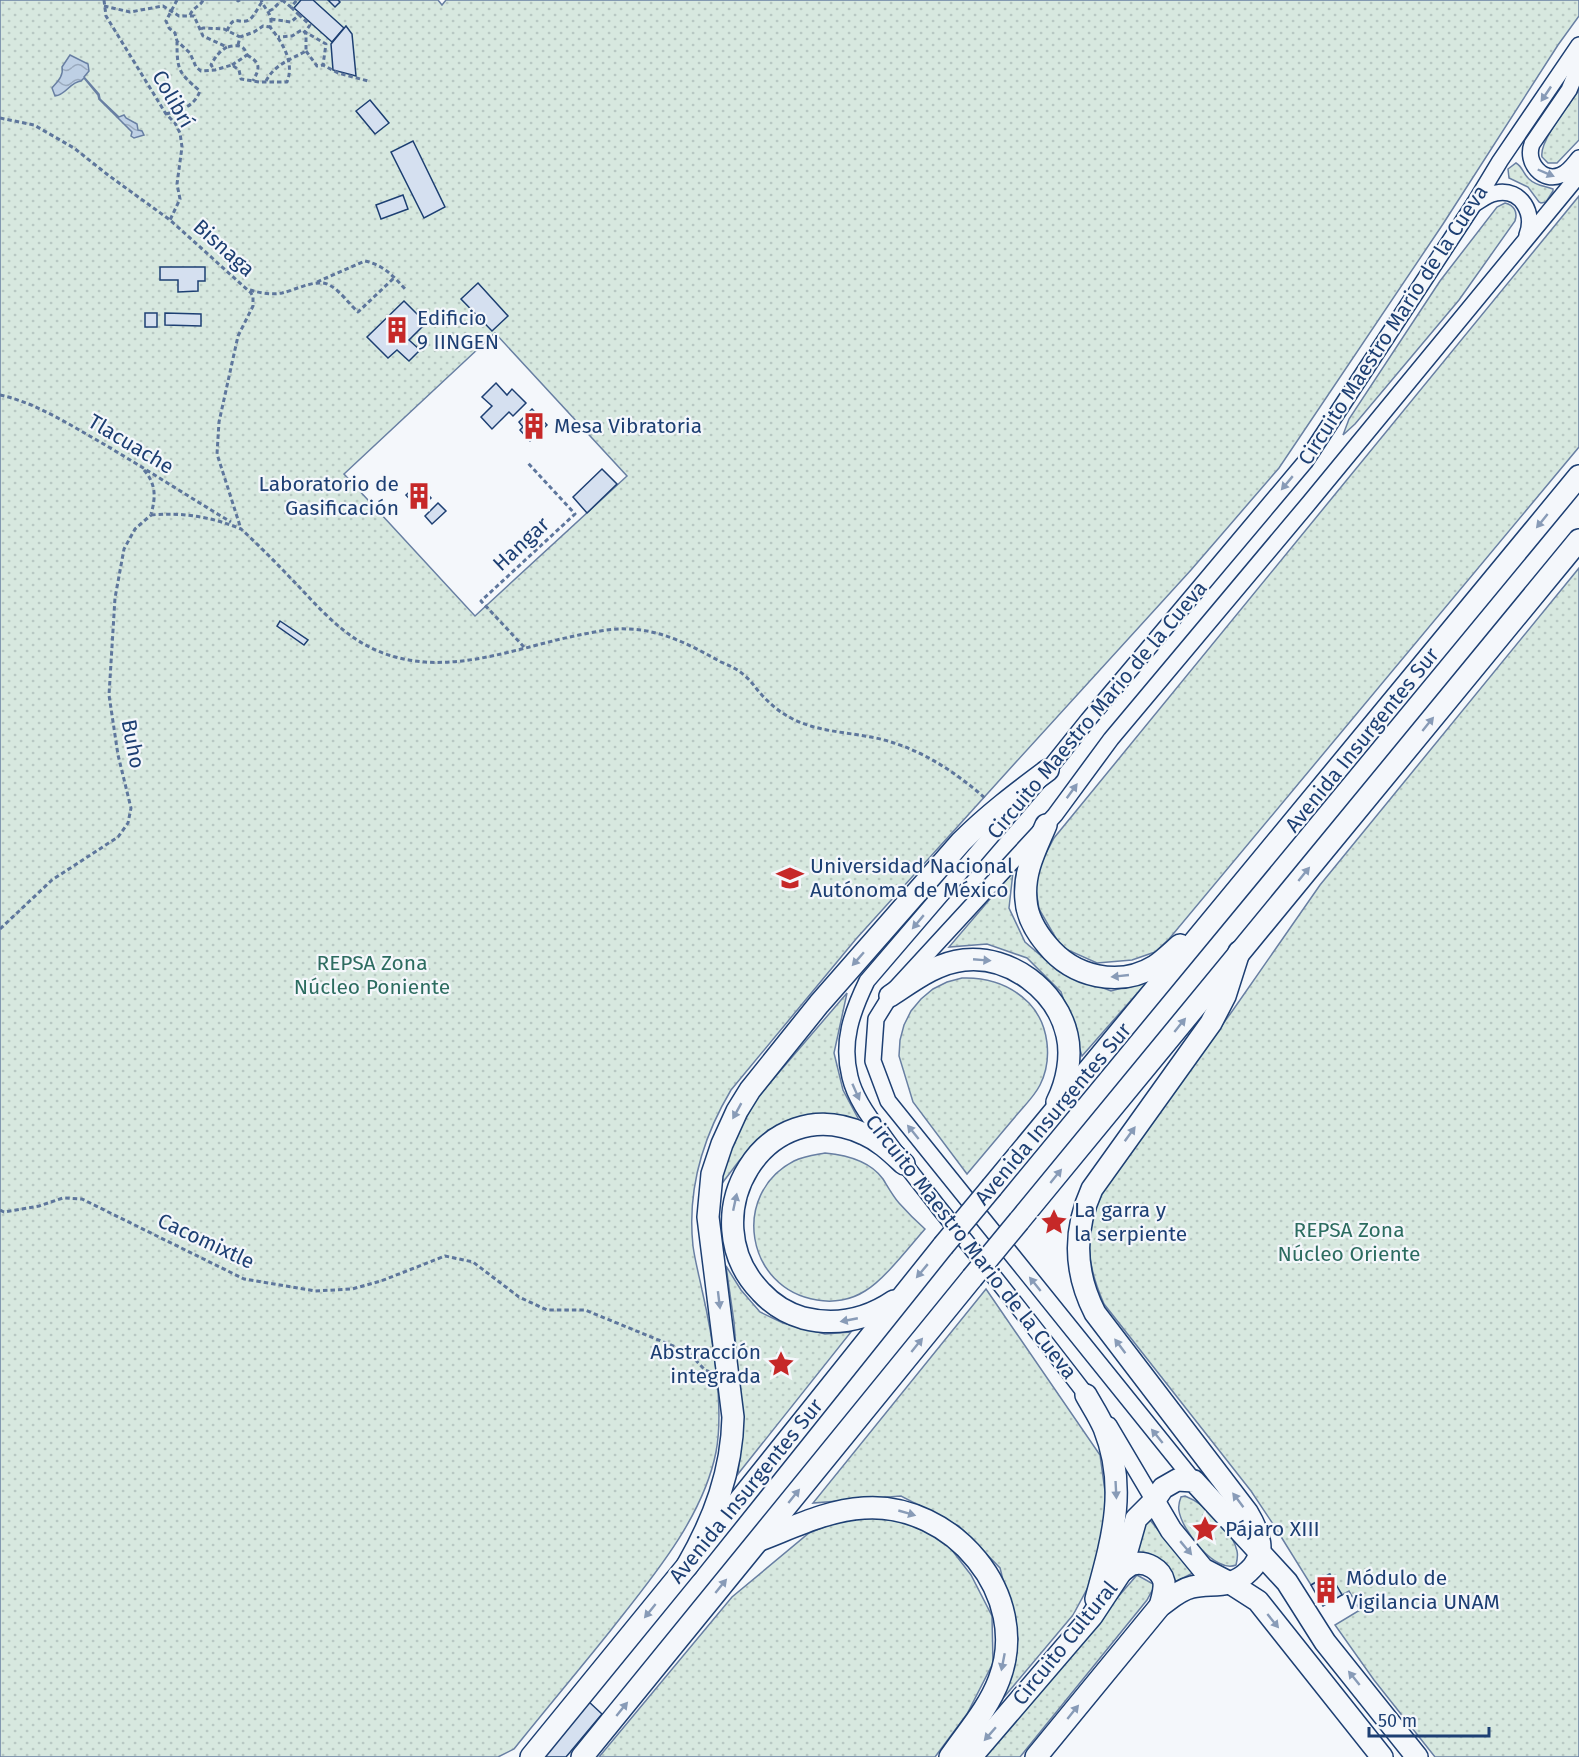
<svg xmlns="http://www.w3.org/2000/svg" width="1579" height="1757" font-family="'Fira Sans',sans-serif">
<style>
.grass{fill:url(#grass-dots);stroke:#687fa3;stroke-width:1.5;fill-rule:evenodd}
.water{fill:url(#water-waves);stroke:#687fa3;stroke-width:1.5}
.building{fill:#d5e0f0;stroke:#1d3f73;stroke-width:1.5}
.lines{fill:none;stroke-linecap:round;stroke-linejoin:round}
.street-casing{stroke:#1d3f73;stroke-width:18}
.secondary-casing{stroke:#1d3f73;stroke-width:24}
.path{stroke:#5e769c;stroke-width:3;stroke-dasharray:4.5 3;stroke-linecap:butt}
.street{stroke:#f4f7fb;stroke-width:15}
.secondary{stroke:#f4f7fb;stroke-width:21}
.secondary-bridge-casing{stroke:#1d3f73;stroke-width:24;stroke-linecap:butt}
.secondary-bridge{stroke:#f4f7fb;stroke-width:21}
.oneway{fill:#889bb7}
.labels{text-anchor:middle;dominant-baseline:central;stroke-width:4.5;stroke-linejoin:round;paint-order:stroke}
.street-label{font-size:21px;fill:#1d3f73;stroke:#f4f7fb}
.poi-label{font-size:21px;fill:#1d3f73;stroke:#f4f7fb;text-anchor:start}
.park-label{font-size:21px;fill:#2c6c60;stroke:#f4f7fb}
</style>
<defs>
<pattern id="grass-dots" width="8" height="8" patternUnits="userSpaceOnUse" patternTransform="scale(1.5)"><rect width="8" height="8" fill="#d7e8df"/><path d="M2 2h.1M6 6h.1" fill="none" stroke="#b8c8c3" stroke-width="1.8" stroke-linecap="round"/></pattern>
<pattern id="water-waves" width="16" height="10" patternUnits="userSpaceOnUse" patternTransform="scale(1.5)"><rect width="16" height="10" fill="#bed0e5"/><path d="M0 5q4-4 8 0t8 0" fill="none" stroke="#9aaabe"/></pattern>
</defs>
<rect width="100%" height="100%" fill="#f4f7fb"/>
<!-- grass -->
<g class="grass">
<path d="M0,0H438L442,5L446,0H1579V16L1558,45L1443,224L1279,468L1191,570L1016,762L856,939L731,1090C703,1137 687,1190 693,1246C695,1261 699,1275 702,1290C708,1316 713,1343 716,1370C719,1396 721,1426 716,1452C703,1518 652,1578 611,1630C579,1670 546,1709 514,1749L498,1757H0ZM495,333L627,476L475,616L344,474Z"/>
<path d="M1579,90V140L1557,163H1548L1542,157C1539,141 1569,105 1579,90Z"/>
<path d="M1516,163C1523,167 1523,174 1529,179C1536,186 1545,186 1553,189V191L1546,202L1541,203L1539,202L1528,187L1509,178L1508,169Z"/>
<path d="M1579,196V447L1169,939L1155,952L1132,960L1097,963L1061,947L1039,909L1034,876L1054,838Z"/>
<path d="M1505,203C1514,205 1518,212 1515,221L1459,300L1355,424L1343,435L1349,419L1440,281L1497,207Z"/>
<path d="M1579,568V1757H1435L1374,1680L1335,1625L1360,1610L1349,1591L1342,1595L1329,1574L1311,1585L1275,1527L1251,1491L1104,1304C1085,1261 1084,1231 1104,1188L1233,1010L1320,885Z"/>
<path d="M1013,872L1009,908L1025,942L1059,971L1111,991L1148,981L1082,1056L1061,992L1027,958L987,944L949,947Z"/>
<path d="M962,978C988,977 1010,984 1029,1003C1049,1024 1053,1059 1040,1085C1034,1097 1023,1107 1015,1117C999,1136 983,1155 967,1174L913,1102L899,1056L900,1040L904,1025L911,1011L921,999L933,989L947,982Z"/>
<path d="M847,993L834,1053L843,1090L859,1120L817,1115L768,1130L739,1161L717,1190L735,1138L757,1098Z"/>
<path d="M825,1153C847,1155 870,1161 883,1179C888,1187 893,1196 899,1203C907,1212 916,1221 925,1229C909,1247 884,1280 865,1291C851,1300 833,1303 817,1300C746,1289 730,1194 794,1161C804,1156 814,1155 825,1153Z"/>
<path d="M726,1266L741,1290L760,1312L783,1323L825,1334L851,1332L738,1474L742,1427L734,1322Z"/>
<path d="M986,1289L1100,1455L1108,1513L1100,1565L1073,1615L1005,1696L994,1707L1018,1639L1000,1568L959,1526L901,1496L813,1503Z"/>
<path d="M1185,1496C1205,1504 1232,1529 1237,1551C1238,1555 1237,1561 1236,1565C1215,1574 1182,1530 1179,1511C1178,1506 1179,1502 1181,1497Z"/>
<path d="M889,1514L942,1537L971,1575L992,1616L993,1663L967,1714L935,1757H599L732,1597L809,1533L847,1518Z"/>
<path d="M1150,1520L1193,1573L1175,1582C1171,1565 1155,1551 1137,1554L1142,1521Z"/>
<path d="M1137,1575L1155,1585L1147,1600L1020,1757H979Z"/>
</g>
<!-- water -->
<path class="water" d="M70,55L88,64L89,71L84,77L99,94L100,99L119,117L124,115L126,118L137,124L138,130L142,131L144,135L134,138L131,136L132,132L99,99L98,95L84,78L81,81C70,82 66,95 55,96L52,88C57,82 64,76 62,67Z"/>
<!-- building -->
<g class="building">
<path d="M301,0H313L344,28L332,42L294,8Z"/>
<path d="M328,0H338L340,2L335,7Z"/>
<path d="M346,26L352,34L356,76L333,70L331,44Z"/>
<path d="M370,100L389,123L375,134L356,111Z"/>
<path d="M413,141L445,207L424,218L391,152Z"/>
<path d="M403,195L408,209L381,219L376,205Z"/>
<path d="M160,267H205V281H198V291L178,292V280H160Z"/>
<path d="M478,283L508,316L492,331L461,299Z"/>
<path d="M404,301L426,323L409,340L420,350L409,361L397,350L388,358L367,337Z"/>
<rect x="145" y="313" width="12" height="14"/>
<path d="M165,313L201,314V326L165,325Z"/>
<path d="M496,383L507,395L512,389L526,403L513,416L509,412L492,429L481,417L492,406L482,397Z"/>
<path d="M532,409L547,425L530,441L520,430L523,427L519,422Z"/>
<path d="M602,469L617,484L587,513L573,497Z"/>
<path d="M418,484L431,498L419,509L406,495Z"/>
<path d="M438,503L446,511L432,524L425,516Z"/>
<path d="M280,621L308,640L304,645L277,626Z"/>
<path d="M1330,1574L1342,1595L1323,1606L1311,1585Z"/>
<path d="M588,1701L602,1714L566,1757H541Z"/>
</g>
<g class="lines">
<defs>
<g id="street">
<path d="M1579,52L1574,78L1569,90L1532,144C1525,163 1543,183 1561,175C1569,172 1574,164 1579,158"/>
<path d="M1474,204C1481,200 1488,194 1496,193C1522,188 1535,214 1527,235"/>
<path d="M1091,1401C1041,1336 991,1272 939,1208C920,1183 899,1158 881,1132C868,1116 855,1098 850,1077C841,1042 852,1012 867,981L1048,770L1088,720L1305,462L1474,204L1500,161L1579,45"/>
<path d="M1109,1425L1154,1501"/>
<path d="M1194,1481L888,1101L873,1061L876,1019L894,990L1055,815L1111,739L1309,503L1579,175"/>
</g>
<g id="secondary">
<path d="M1046,825C1036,849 1023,872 1026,900C1027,917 1036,932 1047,945C1073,977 1119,988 1155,966C1164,960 1172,952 1180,945"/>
<path d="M890,996C913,981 936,963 964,960C1010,955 1057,990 1067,1035C1072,1056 1067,1082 1057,1102"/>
<path d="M992,1187L1579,476"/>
<path d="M1019,1221L1579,540"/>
<path d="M894,1301C866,1320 835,1326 803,1318C786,1313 773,1305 761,1292C689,1218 765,1088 864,1134C880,1141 892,1153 904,1164"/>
<path d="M1086,1395C1092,1406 1099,1416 1104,1428C1128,1488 1112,1540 1096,1599"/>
<path d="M1154,1501L1171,1530L1203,1569L1230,1583L1258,1601L1382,1757"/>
<path d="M760,1540C794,1527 828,1510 864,1508C952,1502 1032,1595 999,1680C988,1709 967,1732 950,1757"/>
<path d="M687,1566C714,1519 732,1471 733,1417L708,1217L712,1174L722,1144L737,1111L750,1090L819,1004L961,842C988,815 1017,793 1048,770"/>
<path d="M1121,1572C1125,1569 1129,1565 1133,1564C1146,1561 1161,1569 1164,1582C1165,1590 1162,1599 1160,1606"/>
<path d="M531,1757L687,1566L943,1246"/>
<path d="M582,1757L972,1278"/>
<path d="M971,1757L1092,1616L1121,1572L1136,1519L1154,1501L1163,1488L1177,1480L1194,1481L1287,1582L1325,1642L1417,1757"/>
<path d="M1036,1757L1160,1606C1170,1599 1179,1590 1192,1587C1204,1584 1217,1586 1229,1583C1236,1581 1243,1577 1249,1571C1268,1554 1259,1532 1247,1512L1095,1313C1074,1272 1073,1231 1092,1189L1211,1023L1225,996L1239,952"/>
</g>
</defs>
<!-- street casing -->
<use href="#street" class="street-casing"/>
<!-- secondary casing -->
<use href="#secondary" class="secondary-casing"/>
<!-- path -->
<g class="path">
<path d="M104,0L106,16L166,114L175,123L180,133L182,147L177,184L180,199L170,220"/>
<path d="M177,0L166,21L169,28L175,33L177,41L190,53L196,67L201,71L215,70L232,65L239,70L241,79L259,82H287C295,62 282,42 270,27C274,15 265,10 261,0"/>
<path d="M237,0L238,1L240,0"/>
<path d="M282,0L291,7L297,0"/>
<path d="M104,6L130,12L163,6L179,16H194L203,36L227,47C220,51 215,57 211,65L215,70"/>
<path d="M291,7L299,15"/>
<path d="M269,11L273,9L282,0"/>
<path d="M190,15C193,7 201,6 203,0"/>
<path d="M271,19L291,22L299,15L310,25L305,32L326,44L323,65"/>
<path d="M201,29L203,28L224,29L240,37"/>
<path d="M227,31C234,13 239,25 249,20C254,17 258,7 262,2"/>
<path d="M238,45L240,37L254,32L263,26L270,27"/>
<path d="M228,47C237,45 244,44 247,55L232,65"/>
<path d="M306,51L317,66L323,65L338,73L368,81"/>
<path d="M247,55C261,63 260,68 253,81"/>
<path d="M266,81C275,64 290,60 306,51V34L303,30L300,31L292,36L278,37"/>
<path d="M166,114C181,110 194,107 200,91C179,73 177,71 177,42"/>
<path d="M0,118L34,125L74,148L108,175L170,220L251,293L253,297V306L238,336L219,422L217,454L241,529"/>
<path d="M317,282L365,261C384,265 394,277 406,290"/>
<path d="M250,290C260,293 271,295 282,293C296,290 318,277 331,286C340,291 350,305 358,312L395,277"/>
<path d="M0,395C32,402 60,419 88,435C137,463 184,494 231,522"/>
<path d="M144,470C156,484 156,497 151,514"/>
<path d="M151,515C183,512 212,517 241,529C262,548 282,569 302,590C328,618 354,645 392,656C454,675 519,647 579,635C595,632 612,628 628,629C663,630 692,646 721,662C730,666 738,669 745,676C751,681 755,687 760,693C769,703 779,712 791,718C815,731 844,732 871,737C914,745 952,769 985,798"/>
<path d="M524,647L481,601L575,514L528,463"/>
<path d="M0,929L52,880L118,837L128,823L131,808L118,755L109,695L115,598L124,549L135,529L151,515"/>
<path d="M0,1210L4,1212L39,1206L63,1198L82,1199L244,1279L315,1291L352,1289L381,1281L445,1256L473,1262L519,1297L547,1310H585L688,1352L705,1370L710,1372"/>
</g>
<!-- street -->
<use href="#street" class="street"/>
<!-- secondary -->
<use href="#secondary" class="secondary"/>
<defs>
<g id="secondary-bridge">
<path d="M943,1246L992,1187"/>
<path d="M972,1278L1019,1221"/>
</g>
</defs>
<!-- secondary-bridge casing -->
<use href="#secondary-bridge" class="secondary-bridge-casing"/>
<!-- secondary-bridge -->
<use href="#secondary-bridge" class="secondary-bridge"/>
</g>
<!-- one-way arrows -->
<defs><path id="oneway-solid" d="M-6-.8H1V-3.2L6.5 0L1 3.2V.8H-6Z" transform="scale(1.5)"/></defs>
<g class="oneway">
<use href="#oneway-solid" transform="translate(1546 94) rotate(124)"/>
<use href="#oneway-solid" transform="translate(1546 173) rotate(23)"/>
<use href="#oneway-solid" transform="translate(1287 483) rotate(130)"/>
<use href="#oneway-solid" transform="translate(1542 521) rotate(129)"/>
<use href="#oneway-solid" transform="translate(1428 724) rotate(-51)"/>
<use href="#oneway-solid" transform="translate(1072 791) rotate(-54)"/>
<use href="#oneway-solid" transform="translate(1304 874) rotate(-51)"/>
<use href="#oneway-solid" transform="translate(918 922) rotate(130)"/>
<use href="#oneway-solid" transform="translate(858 959) rotate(131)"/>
<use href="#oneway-solid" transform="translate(982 960) rotate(5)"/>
<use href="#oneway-solid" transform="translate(1120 976) rotate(174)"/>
<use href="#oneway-solid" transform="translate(1180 1025) rotate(-51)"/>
<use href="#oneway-solid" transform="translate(856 1092) rotate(66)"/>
<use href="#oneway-solid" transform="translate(737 1111) rotate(119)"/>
<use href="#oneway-solid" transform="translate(913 1132) rotate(-129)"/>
<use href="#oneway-solid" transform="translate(1130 1134) rotate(-54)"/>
<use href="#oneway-solid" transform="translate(1056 1176) rotate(-51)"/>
<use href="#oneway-solid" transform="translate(735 1202) rotate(-78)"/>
<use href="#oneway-solid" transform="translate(922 1271) rotate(130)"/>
<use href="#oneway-solid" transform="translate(1035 1284) rotate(-129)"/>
<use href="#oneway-solid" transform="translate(719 1300) rotate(83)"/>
<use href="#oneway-solid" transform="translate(849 1320) rotate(169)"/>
<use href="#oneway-solid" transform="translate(917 1345) rotate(-51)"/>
<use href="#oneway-solid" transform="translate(1120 1346) rotate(-127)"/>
<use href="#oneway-solid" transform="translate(1157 1436) rotate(-129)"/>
<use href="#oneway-solid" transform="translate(1116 1490) rotate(87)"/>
<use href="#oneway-solid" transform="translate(794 1496) rotate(-51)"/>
<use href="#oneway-solid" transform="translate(1238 1500) rotate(-127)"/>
<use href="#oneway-solid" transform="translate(907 1513) rotate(16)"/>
<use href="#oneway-solid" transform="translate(1186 1548) rotate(50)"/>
<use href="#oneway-solid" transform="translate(721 1586) rotate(-51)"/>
<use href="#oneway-solid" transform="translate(650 1611) rotate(129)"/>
<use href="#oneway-solid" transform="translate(1273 1621) rotate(51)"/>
<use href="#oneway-solid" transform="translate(1003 1662) rotate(101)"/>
<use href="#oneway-solid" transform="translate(1354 1678) rotate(-129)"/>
<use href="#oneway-solid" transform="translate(622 1709) rotate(-51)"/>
<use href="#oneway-solid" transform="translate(1073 1712) rotate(-51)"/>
<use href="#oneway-solid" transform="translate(990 1734) rotate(131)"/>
</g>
<!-- icons -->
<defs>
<symbol id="building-bare" viewBox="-9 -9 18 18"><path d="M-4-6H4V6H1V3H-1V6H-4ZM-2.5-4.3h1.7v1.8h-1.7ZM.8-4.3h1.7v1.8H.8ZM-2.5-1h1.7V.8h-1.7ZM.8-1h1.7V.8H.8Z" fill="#c62828" stroke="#f4f7fb" stroke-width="2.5" paint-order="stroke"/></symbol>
<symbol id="university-bare" viewBox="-9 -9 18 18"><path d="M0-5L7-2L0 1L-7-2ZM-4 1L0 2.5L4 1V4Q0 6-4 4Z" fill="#c62828" stroke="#f4f7fb" stroke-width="2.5" paint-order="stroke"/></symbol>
<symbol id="sight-bare" viewBox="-9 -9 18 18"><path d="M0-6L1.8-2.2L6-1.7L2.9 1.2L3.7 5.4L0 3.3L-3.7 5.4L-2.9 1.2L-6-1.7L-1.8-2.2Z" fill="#c62828" stroke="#f4f7fb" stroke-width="2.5" paint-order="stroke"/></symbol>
</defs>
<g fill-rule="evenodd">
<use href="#building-bare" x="378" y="311" width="38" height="38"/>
<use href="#building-bare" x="515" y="407" width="38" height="38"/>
<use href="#building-bare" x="400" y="477" width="38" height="38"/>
<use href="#university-bare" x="771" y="859" width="38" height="38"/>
<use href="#sight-bare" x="1035" y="1203" width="38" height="38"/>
<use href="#sight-bare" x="762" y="1345" width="38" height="38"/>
<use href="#sight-bare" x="1186" y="1510" width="38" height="38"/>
<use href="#building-bare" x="1307" y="1571" width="38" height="38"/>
</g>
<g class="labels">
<!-- street labels -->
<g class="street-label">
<text transform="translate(173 99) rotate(60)">Colibrí</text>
<text transform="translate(224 248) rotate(42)">Bisnaga</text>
<text transform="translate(1393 325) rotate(-57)">Circuito Maestro Mario de la Cueva</text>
<text transform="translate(131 444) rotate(31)">Tlacuache</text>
<text transform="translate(521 544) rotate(-43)">Hangar</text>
<text transform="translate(1097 710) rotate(-50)">Circuito Maestro Mario de la Cueva</text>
<text transform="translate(1362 740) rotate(-51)">Avenida Insurgentes Sur</text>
<text transform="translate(133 744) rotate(79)">Buho</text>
<text transform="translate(1053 1114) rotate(-50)">Avenida Insurgentes Sur</text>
<text transform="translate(206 1241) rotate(25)">Cacomixtle</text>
<text transform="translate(971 1247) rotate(52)">Circuito Maestro Mario de la Cueva</text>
<text transform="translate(746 1491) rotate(-51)">Avenida Insurgentes Sur</text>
<text transform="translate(1065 1643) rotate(-51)">Circuito Cultural</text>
</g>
<!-- poi labels -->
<g class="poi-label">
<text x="417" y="318">Edificio<tspan x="417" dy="24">9 IINGEN</tspan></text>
<text x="554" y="426">Mesa Vibratoria</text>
<text x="399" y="484" text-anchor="end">Laboratorio de<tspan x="399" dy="24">Gasificación</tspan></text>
<text x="810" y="866">Universidad Nacional<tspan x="810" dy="24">Autónoma de México</tspan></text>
<text x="1074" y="1210">La garra y<tspan x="1074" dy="24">la serpiente</tspan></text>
<text x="761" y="1352" text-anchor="end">Abstracción<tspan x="761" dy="24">integrada</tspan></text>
<text x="1225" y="1529">Pájaro XIII</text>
<text x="1346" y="1578">Módulo de<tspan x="1346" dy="24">Vigilancia UNAM</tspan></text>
</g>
<!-- park labels -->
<g class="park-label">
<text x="372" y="963">REPSA Zona<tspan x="372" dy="24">Núcleo Poniente</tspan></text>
<text x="1349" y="1230">REPSA Zona<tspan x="1349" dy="24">Núcleo Oriente</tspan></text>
</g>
</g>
<!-- scale -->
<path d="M1369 1727v9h120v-9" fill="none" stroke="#1d3f73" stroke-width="3"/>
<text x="1378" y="1727" font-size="18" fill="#1d3f73" stroke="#f4f7fb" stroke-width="4.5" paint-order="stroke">50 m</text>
</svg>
